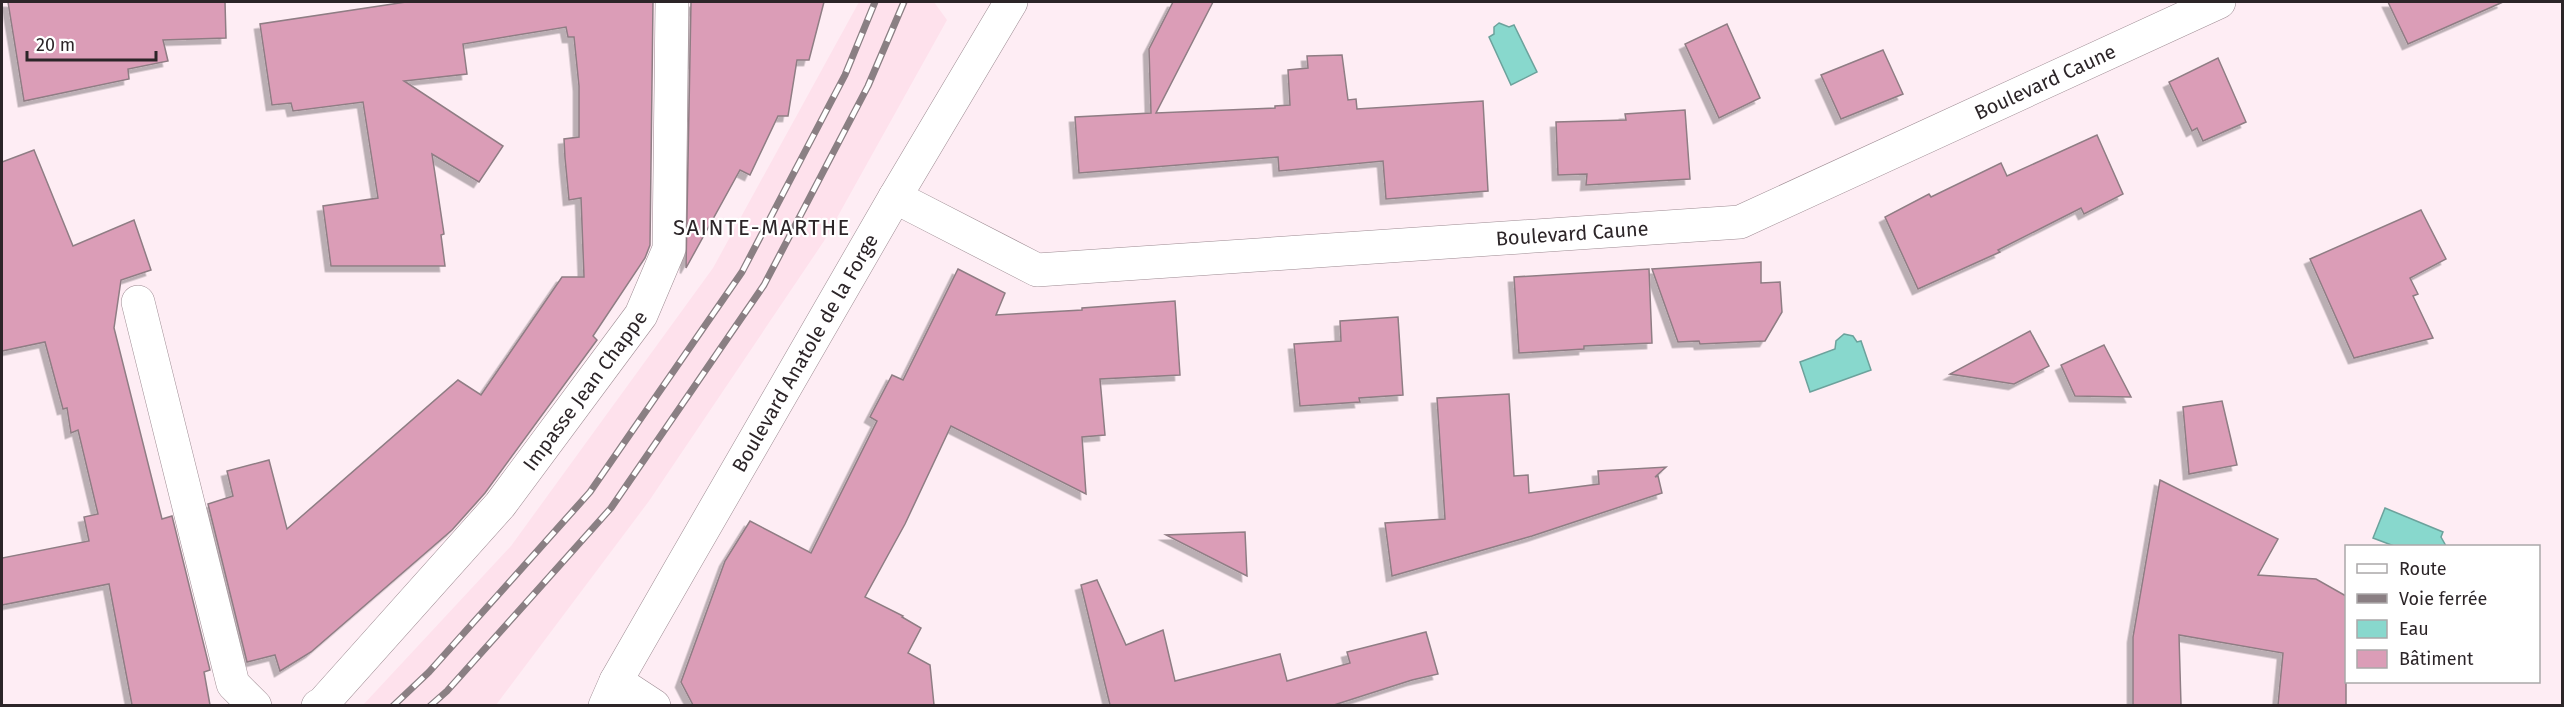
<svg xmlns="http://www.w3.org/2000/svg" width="2564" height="707" font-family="'Fira Sans',sans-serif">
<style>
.built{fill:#fee1ec}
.water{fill:#88d8cd;stroke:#6ca29c;stroke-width:1.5}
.building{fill:#db9db7;stroke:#8f7d84;stroke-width:1.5;filter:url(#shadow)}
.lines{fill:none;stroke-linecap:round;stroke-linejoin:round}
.street-casing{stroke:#9d8b92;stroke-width:34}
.secondary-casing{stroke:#9d8b92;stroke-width:34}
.street{stroke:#fff;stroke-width:33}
.secondary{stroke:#fff;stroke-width:33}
.rail-casing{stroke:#8a7f83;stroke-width:7}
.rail{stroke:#fff;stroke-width:4.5;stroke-dasharray:14;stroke-linecap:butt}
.labels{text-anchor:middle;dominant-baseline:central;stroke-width:4.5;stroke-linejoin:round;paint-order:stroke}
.street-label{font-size:20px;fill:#2c2528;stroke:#fff}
.quarter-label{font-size:22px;letter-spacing:1.5px;fill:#2c2528;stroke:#fff}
</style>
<defs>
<filter id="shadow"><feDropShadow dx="-5.5" dy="5.5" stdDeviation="0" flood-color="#0004"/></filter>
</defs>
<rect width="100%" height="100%" fill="#feedf4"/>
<!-- built -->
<path class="built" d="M859,2H934L947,20L824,241L649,501L496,705H363L511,546L713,268Z"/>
<!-- water -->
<g class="water">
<path d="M1499,23L1509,27L1514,25L1537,72L1511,85L1489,37L1494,34V27Z"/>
<path d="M1844,334L1853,336L1857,342L1861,341L1871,370L1810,392L1800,362L1835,349L1836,341Z"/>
<path d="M2385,508L2443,532L2441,537L2446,546H2394L2373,538Z"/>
</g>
<!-- building -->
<g class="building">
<path d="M8,2H225L226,38L163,40L168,61L128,69L129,79L24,101Z"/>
<path d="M406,2H653L650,245L645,258L593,336L597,340L485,493L452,530L311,652L280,671L275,655L247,662L208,504L233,496L227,471L269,460L287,529L458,380L481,395L562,277H584L581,198L569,200L565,158L564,139L579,137V86L574,37H568L566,27L463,44L467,74L404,81L503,146L479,182L432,154L444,234L441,235L445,266H331L323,206L378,198L363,102L293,111L291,103L272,105L260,24Z"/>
<path d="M691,2H824L809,60H797L788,116H778L750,175L740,170L686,268Z"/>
<path d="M1173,2H1213L1156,113L1275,108V106L1290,105L1288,70L1308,68L1307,56L1342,55L1348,100L1356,99L1357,109L1483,101L1488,191L1386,199L1383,161L1279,171L1278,157L1079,173L1075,117L1151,113L1149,49Z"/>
<path d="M2388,2H2503L2408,44Z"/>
<path d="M1727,24L1760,98L1719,118L1685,44Z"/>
<path d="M1883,50L1903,94L1841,119L1821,75Z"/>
<path d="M2218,58L2246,122L2203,141L2197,128L2192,131L2169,82Z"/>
<path d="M1685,110L1690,179L1586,185L1587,174L1558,175L1556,122L1626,120L1625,114Z"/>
<path d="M2097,135L2123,194L2084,214L2081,208L1998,250L2000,252L1918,289L1885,217L1929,194L1931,197L2001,163L2007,176Z"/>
<path d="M34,150L73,246L134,220L151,270L121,280L114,328L162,519L172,516L210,670L204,672L210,705H132L109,584L2,605V558L89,541L84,517L98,514L78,430L71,433L67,408L63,409L45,342L2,351V162Z"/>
<path d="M2421,210L2446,259L2410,278L2418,294L2413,296L2433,338L2354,358L2310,259Z"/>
<path d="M1761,262V283L1780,282L1782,312L1765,341L1700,344L1699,341L1678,342L1652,269Z"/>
<path d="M958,269L1005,293L996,315L1082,310V308L1175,301L1180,375L1100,379L1105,435L1082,437L1086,494L951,426L905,524L865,597L903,616L902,617L921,628L908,653L930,665L934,705H693L681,682L725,561L750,521L811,553L877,421L870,417L892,375L903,380Z"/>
<path d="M1649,269L1652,343L1584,346V349L1519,353L1514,277Z"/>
<path d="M1398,317L1403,395L1359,398L1360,402L1300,406L1294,344L1341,341L1340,321Z"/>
<path d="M2030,331L2049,366L2014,384L1950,374Z"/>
<path d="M2104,345L2131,397L2075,396L2061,365Z"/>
<path d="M1509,394L1514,476L1528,475L1529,493L1599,484L1598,471L1666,467L1655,477L1658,476L1662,493L1532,536L1392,576L1385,523L1445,519L1437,398Z"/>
<path d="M2222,401L2237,465L2189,474L2183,407Z"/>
<path d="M2160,480L2278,539L2258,575L2316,579L2346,596V705H2278L2283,653L2179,635L2181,705H2133V637Z"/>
<path d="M1245,532L1247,576L1166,535Z"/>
<path d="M1097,580L1126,645L1163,630L1175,681L1280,654L1287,681L1350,663L1347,652L1426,632L1438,674L1412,680L1334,705H1110L1081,585Z"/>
</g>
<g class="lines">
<defs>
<g id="street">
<path id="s1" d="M895,197L1037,270L1740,222L2219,2"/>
<path d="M138,302L233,684L255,706"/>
<path d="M616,681L654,706"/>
<path id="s2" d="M318,706L323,703L500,505L641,315L669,249L672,2"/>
</g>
<g id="secondary">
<path id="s3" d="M605,706L616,681L682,566L895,197L1011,2"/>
</g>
</defs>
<!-- street casing -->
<use href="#street" class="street-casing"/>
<!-- secondary casing -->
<use href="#secondary" class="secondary-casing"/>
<!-- street -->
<use href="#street" class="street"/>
<!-- secondary -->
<use href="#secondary" class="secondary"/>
<defs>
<g id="rail">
<path d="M393,706L429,672L590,492L742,272L845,75L875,2"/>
<path d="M430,706L447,691L611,508L764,285L868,86L904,2"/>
</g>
</defs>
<!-- rail casing -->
<use href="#rail" class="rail-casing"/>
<!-- rail -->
<use href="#rail" class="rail"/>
</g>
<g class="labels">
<!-- street labels -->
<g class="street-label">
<text stroke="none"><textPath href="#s1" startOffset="1200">Boulevard Caune</textPath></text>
<text stroke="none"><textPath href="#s1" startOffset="696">Boulevard Caune</textPath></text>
<text stroke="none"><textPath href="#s3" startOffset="406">Boulevard Anatole de la Forge</textPath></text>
<text stroke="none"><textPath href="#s2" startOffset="414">Impasse Jean Chappe</textPath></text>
</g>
<!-- quarter labels -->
<g class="quarter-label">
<text x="762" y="227">SAINTE-MARTHE</text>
</g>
</g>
<!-- border -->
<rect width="2564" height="707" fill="none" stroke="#2c2528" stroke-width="6"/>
<!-- legend -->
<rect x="2345" y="545" width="195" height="138" fill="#ffffff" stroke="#aba8a9" stroke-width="1.5"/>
<rect x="2357" y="564" width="30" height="9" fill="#ffffff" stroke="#aba8a9" stroke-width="1.5"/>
<text x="2399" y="575" font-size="18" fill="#2c2528">Route</text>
<rect x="2357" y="594" width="30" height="9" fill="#8a7f83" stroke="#aba8a9" stroke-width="1.5"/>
<text x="2399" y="605" font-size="18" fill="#2c2528">Voie ferrée</text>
<rect x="2357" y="620" width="30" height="18" fill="#88d8cd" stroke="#aba8a9" stroke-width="1.5"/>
<text x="2399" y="635" font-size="18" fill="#2c2528">Eau</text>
<rect x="2357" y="650" width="30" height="18" fill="#db9db7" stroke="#aba8a9" stroke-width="1.5"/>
<text x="2399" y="665" font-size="18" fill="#2c2528">Bâtiment</text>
<!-- scale -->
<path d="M27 51v9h129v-9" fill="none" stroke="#2c2528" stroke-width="3"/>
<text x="36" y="51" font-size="18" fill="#2c2528" stroke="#ffffff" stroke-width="4.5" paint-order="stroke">20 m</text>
</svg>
